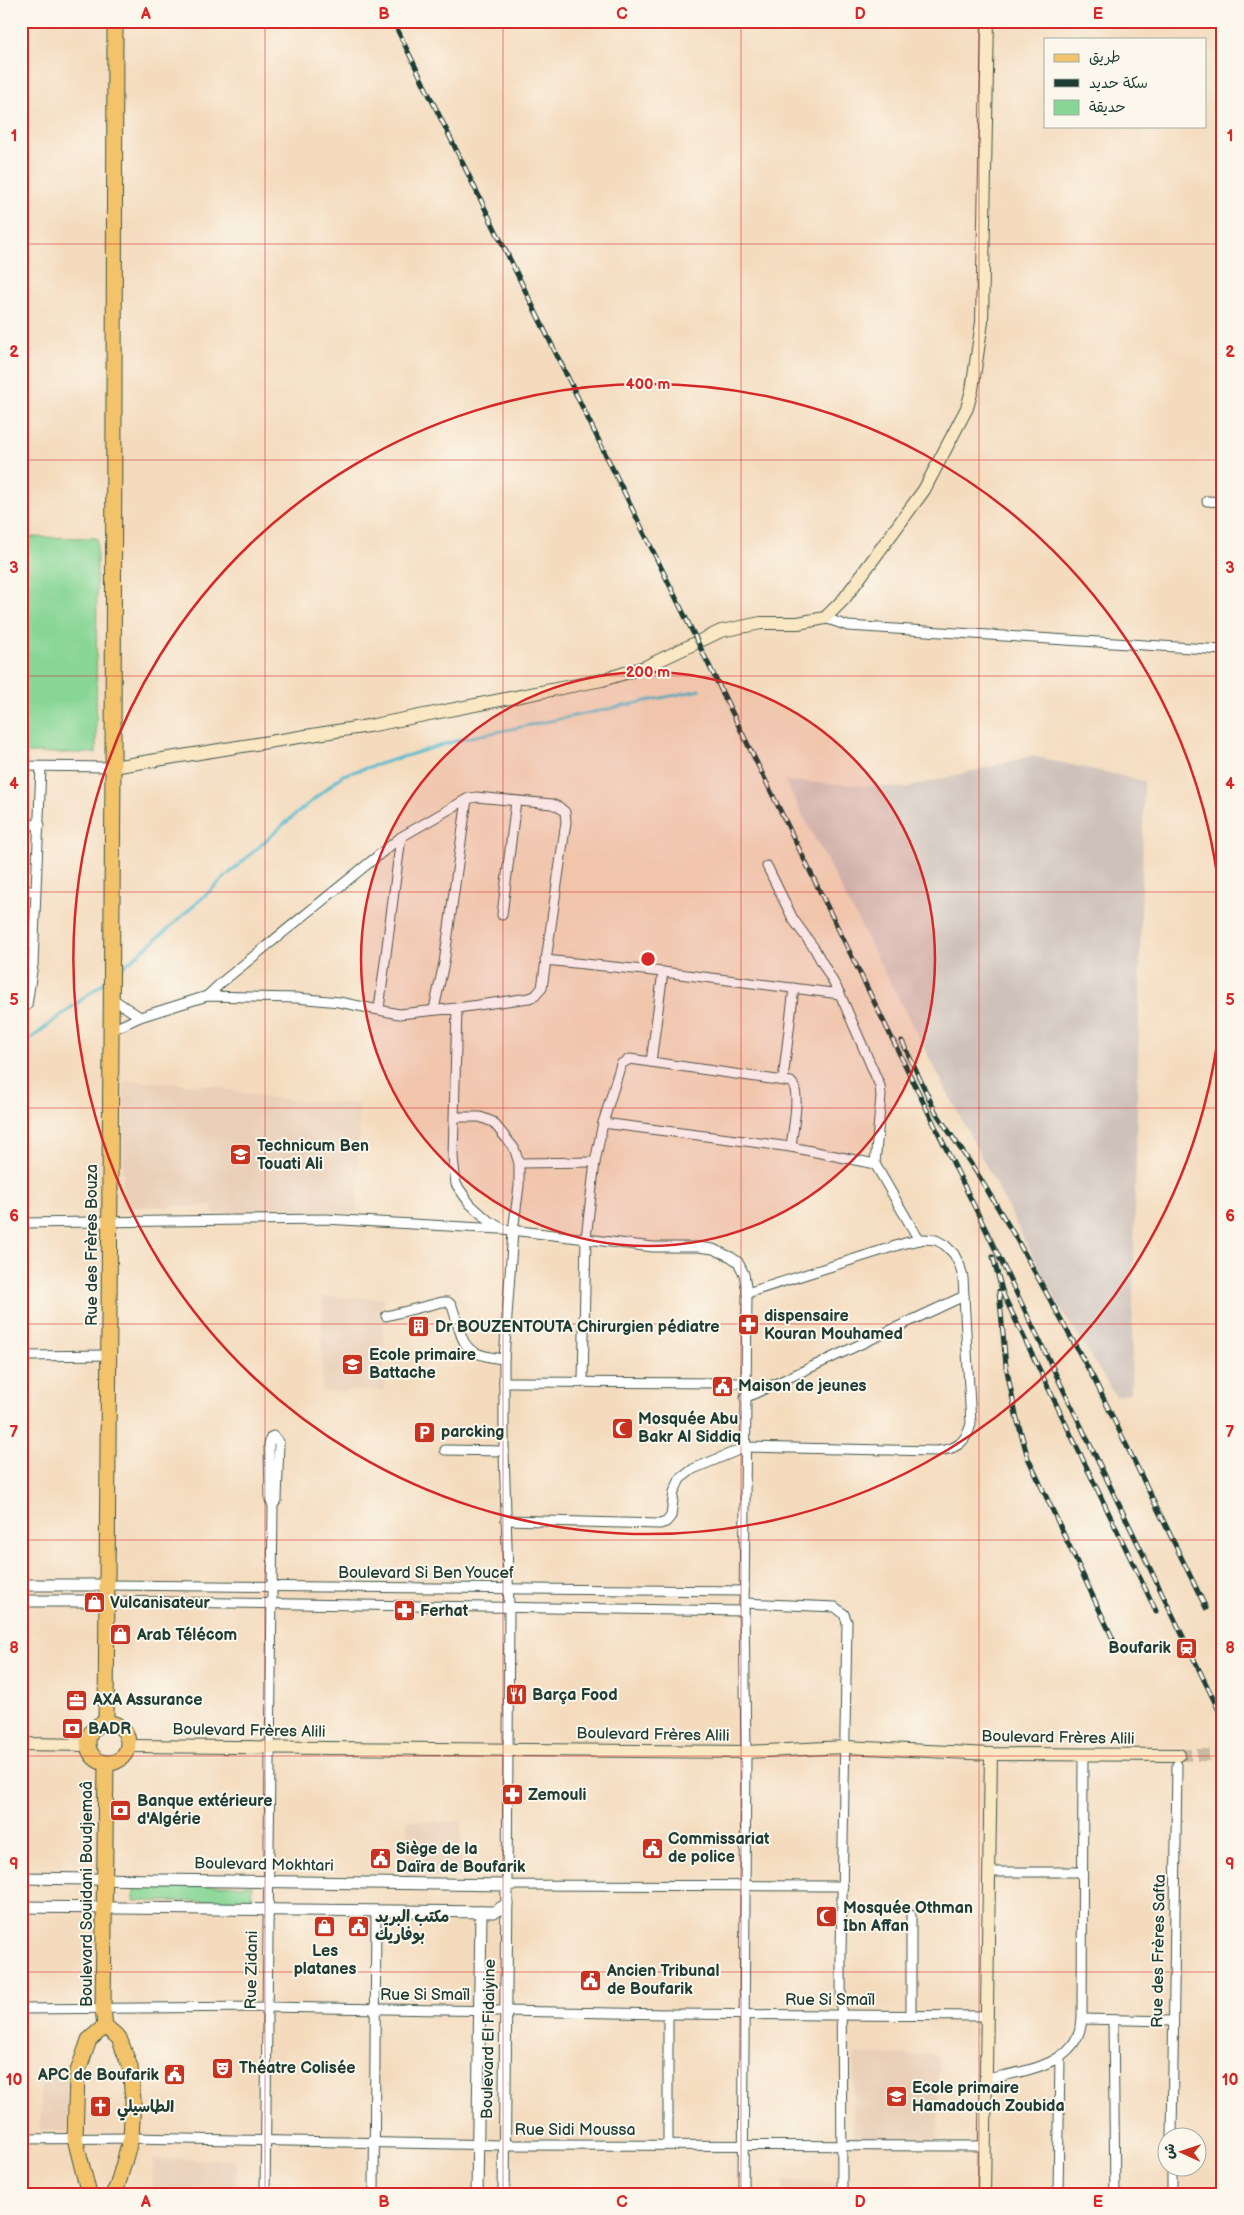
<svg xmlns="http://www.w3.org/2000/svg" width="1244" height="2215" font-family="'Balsamiq Sans','Playpen Sans Arabic',sans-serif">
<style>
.built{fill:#e9cfb8}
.industrial{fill:#cec1ba}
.green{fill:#88d695;stroke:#548a64}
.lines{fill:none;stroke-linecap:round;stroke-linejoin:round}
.stream{stroke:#51bace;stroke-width:3}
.secondary-tunnel{stroke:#c9bba2;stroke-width:12;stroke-dasharray:12 6;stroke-linecap:butt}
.minor-casing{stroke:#3f5549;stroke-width:11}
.tertiary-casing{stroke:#3f5549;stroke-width:13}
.secondary-casing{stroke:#3f5549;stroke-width:14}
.primary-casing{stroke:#3f5549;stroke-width:17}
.minor{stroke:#fff;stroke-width:9}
.tertiary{stroke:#fff;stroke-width:11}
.secondary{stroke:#fae7c3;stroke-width:12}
.primary{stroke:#f2c36a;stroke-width:15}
.rail-casing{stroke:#1f3d34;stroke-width:5}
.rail{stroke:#fbf7ec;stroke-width:3;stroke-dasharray:9;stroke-linecap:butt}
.grid{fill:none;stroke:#d62828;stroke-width:1;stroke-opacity:0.55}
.ring{fill:none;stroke:#d62828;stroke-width:2.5}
.labels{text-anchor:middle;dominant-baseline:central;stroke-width:4;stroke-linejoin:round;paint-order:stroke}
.poi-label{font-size:16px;font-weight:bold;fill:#1f3d34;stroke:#fbf7ec;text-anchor:start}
.street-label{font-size:16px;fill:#1f3d34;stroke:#fbf7ec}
.centre{fill:#d62828;stroke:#fbf7ec;stroke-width:2.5}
.ring-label{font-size:15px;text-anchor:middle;font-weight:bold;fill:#d62828;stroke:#fbf7ec;stroke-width:4;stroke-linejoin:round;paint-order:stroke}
.neatline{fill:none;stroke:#d62828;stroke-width:2}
.grid-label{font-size:16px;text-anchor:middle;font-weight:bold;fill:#d62828}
</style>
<rect width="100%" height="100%" fill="#fbf7ec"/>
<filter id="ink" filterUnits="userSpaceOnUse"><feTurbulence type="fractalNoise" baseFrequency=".02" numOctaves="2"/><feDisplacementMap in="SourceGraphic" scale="10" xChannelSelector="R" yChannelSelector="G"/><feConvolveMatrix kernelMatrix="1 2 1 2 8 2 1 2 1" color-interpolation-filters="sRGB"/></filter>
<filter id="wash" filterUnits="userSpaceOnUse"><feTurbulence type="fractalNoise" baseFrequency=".0096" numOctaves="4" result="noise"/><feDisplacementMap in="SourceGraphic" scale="20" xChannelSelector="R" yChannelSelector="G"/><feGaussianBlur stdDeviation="1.12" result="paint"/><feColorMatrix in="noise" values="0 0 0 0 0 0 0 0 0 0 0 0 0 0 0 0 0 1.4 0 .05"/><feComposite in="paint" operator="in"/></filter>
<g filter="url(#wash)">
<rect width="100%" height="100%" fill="#f4dbbe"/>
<!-- built -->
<g class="built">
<path d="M124,1081L208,1085L268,1098L360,1104L357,1213L212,1214V1206L123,1207Z"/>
<path d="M322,1297L384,1298V1390L322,1392Z"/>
<path d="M407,1821L461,1822L460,1877L406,1876Z"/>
<path d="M854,2054L939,2055L938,2139L853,2138Z"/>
<path d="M41,2070L68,2071L67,2131L40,2130Z"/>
<path d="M153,2159L237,2160L236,2194H153Z"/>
<path d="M783,2181L835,2182V2194H783Z"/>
</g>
<!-- industrial -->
<path class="industrial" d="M1032,756L1144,781L1131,1392L1116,1397L1059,1306L785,781L905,788Z"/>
<!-- green -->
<g class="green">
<path d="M21,537L97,538L96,753H21Z"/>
<path d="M134,1885H252L251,1902L134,1901Z"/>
</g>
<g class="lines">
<!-- stream -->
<g class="stream">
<path d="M117,972L168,929L283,825L343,775L462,739L700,690"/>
<path d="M21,1046L106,981"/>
</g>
</g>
</g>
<g filter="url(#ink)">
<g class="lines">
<!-- secondary-tunnel -->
<path class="secondary-tunnel" d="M1179,1755H1223"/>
<defs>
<g id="minor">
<path d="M1207,501L1223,502"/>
<path d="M825,618L848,626L1223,650"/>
<path d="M21,766L113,767"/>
<path d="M21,824L40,825"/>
<path d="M767,866L793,919L814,948L840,994"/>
<path d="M21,891H35"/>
<path d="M502,915L516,801"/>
<path d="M545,960L663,972L840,994L880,1086L881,1096L875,1164L791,1147L603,1123L595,1162L586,1238L583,1382"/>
<path d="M21,964H33"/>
<path d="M207,996L222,982L401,837L467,799L476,797L552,804L559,807L565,812L566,822L542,988L535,996L529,998L457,1008"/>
<path d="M110,997L140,1017"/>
<path d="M379,1009L401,837"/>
<path d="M434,1009L444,963L467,799"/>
<path d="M21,1012L27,1005L33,964L41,767"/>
<path d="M110,1031L140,1017L207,996L297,998L339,1002L399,1014L457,1008L453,1157L456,1184L470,1204L489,1221L503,1229L653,1247H698L713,1249L731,1257L738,1262L744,1274L747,1293L744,1611L746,1752L743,2194"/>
<path d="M651,1062L663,972"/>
<path d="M783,1080L794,988"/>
<path d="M456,1117H480L493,1122L514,1148L519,1163V1186L513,1231L504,1359V1451L509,1608L507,1885L843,1886"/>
<path d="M603,1123L621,1064L630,1059L791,1082C802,1091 792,1133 791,1147"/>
<path d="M519,1163L595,1162"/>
<path d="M875,1164L919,1240"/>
<path d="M21,1223L325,1219L500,1229"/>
<path d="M386,1316L442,1302H448L452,1306C465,1344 459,1354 504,1359"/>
<path d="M21,1359L26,1356L109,1355"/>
<path d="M504,1382L745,1383"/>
<path d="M745,1398L964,1296"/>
<path d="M445,1450L504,1451"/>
<path d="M506,1520L660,1524L666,1522L671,1516L674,1492L680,1479L693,1469L746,1447L936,1451C955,1450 966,1443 971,1424L963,1278L960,1266L954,1254L945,1245L936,1240L924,1239L905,1243L747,1293"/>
<path d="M107,1585L744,1591"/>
<path d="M107,1601L744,1611"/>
<path d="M744,1603L835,1607L844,1614L847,1622L841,1953L842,2194"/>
<path d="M989,1872H1082"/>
<path d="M21,2009L266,2007L668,2014L987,2016"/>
<path d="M911,2015V1915"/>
<path d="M1082,2019L1173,2021"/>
<path d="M1113,2020L1115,2194"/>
<path d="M987,2079C1023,2071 1078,2066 1082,2019L1083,1755"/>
<path d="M1172,2138L1177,1765"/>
<path d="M21,2139L131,2138L504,2145L985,2146"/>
<path d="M668,2145V2014"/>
<path d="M265,2194L273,1505L277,1500L279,1442L273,1436L271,1437L269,1444L270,1500L273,1505"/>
<path d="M374,2194L376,1911"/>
<path d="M1058,2194L1060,2057"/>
<path d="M1172,2194V2168"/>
</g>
<g id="tertiary">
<path d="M21,1585H107"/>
<path d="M21,1601H107"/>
<path d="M21,1878L507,1885L504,2194"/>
<path d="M21,1907L494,1912L507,1904"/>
<path d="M477,2194L481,1912"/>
</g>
<g id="secondary">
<path d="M113,767L374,725L602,680L645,667L721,631L761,623H798L825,618L844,599L924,490L967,408L972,390L982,322L988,21"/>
<path d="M21,1744L89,1745"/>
<path d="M128,1746L746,1752L845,1747L991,1754L1179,1755"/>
<path d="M984,2194L991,1754"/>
</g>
<g id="primary">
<path d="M106,1723L113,767L115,21"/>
<circle cx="108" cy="1743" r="20"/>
<path d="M105,2026L103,2009L106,1763"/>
<path d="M105,2026L119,2038L130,2067L133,2100L131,2138L117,2187L113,2194"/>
<path d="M89,2194L75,2139L77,2074L89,2040L105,2026"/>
</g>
</defs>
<!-- minor casing -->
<use href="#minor" class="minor-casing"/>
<!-- tertiary casing -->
<use href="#tertiary" class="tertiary-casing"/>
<!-- secondary casing -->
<use href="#secondary" class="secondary-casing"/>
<!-- primary casing -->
<use href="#primary" class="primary-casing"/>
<!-- minor -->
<use href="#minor" class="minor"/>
<!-- tertiary -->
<use href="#tertiary" class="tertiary"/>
<!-- secondary -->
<use href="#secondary" class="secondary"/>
<!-- primary -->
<use href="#primary" class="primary"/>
<defs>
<g id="rail">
<path d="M393,21L984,1226L1223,1719"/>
<path d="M902,1041L935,1111L977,1173L1016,1238L1095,1381L1206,1608"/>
<path d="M993,1257L1003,1294L1156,1611"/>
<path d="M999,1291L1006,1366L1016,1415L1028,1458L1113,1639"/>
</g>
</defs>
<!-- rail casing -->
<use href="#rail" class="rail-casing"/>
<!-- rail -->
<use href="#rail" class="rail"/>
</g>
</g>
<!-- grid -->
<path class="grid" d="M265,21V2194M503,21V2194M741,21V2194M979,21V2194M21,244H1223M21,460H1223M21,676H1223M21,892H1223M21,1108H1223M21,1324H1223M21,1540H1223M21,1756H1223M21,1972H1223"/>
<!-- distance rings -->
<circle cx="648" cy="959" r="287" fill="#d62828" fill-opacity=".12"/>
<g class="ring">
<circle cx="648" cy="959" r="287"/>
<path d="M1223 979A575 575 0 1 1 1223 939"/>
</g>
<!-- icons -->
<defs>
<symbol id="school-square" viewBox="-11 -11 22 22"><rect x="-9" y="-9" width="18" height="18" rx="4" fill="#c8321e" stroke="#fbf7ec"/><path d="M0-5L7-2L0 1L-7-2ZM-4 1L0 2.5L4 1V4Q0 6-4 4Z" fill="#fff"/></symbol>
<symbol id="pharmacy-square" viewBox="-11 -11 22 22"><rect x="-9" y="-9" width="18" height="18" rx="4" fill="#c8321e" stroke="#fbf7ec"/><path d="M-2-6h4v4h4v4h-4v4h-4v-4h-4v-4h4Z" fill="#fff"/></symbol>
<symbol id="building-square" viewBox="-11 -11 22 22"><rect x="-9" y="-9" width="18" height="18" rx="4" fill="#c8321e" stroke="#fbf7ec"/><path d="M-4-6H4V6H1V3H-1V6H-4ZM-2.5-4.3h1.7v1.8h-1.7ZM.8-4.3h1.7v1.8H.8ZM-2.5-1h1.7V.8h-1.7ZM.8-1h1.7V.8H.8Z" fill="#fff"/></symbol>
<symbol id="civic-square" viewBox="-11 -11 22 22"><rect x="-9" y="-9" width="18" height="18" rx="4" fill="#c8321e" stroke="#fbf7ec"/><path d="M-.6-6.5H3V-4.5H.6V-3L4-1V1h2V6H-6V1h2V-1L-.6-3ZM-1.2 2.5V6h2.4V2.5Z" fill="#fff"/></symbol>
<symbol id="mosque-square" viewBox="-11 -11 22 22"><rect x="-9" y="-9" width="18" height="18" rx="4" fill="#c8321e" stroke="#fbf7ec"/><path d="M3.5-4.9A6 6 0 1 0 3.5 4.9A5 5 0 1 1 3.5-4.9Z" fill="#fff"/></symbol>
<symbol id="parking-square" viewBox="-11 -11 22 22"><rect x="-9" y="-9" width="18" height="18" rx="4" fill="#c8321e" stroke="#fbf7ec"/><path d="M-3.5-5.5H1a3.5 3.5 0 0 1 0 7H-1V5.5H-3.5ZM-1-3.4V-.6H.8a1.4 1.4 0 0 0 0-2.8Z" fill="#fff"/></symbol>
<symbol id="shop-square" viewBox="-11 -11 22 22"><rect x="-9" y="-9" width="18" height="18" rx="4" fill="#c8321e" stroke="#fbf7ec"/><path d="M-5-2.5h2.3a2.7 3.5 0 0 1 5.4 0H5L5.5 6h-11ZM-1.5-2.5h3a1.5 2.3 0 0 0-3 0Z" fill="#fff"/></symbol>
<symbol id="station-square" viewBox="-11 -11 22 22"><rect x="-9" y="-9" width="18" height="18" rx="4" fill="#c8321e" stroke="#fbf7ec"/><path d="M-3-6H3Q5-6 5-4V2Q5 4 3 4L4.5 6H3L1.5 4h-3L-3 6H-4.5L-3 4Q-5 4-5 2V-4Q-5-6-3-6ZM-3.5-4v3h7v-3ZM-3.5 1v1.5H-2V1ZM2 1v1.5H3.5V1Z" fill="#fff"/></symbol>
<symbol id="restaurant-square" viewBox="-11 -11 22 22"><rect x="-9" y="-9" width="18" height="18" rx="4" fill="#c8321e" stroke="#fbf7ec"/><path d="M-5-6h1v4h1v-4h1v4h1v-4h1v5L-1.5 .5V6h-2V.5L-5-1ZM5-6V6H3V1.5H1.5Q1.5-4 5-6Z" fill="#fff"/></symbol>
<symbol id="office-square" viewBox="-11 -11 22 22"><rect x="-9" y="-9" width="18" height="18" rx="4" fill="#c8321e" stroke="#fbf7ec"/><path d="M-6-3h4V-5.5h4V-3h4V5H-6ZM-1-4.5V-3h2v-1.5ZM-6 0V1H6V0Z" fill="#fff"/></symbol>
<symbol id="bank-square" viewBox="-11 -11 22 22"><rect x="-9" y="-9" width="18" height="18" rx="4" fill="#c8321e" stroke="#fbf7ec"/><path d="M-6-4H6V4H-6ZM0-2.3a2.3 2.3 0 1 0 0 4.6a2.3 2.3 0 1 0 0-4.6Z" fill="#fff"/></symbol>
<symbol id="theatre-square" viewBox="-11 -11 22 22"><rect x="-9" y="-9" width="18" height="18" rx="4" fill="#c8321e" stroke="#fbf7ec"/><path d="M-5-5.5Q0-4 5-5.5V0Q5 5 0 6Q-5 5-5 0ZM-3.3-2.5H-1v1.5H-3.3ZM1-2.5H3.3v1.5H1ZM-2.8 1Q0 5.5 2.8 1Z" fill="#fff"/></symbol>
<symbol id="church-square" viewBox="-11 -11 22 22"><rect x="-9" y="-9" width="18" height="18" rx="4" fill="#c8321e" stroke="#fbf7ec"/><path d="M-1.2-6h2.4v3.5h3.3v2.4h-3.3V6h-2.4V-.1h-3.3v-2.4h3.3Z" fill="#fff"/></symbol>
</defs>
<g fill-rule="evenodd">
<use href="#school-square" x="228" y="1142" width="25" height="25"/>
<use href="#pharmacy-square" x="736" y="1312" width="25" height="25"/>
<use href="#building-square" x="406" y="1314" width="25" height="25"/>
<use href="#school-square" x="340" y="1352" width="25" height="25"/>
<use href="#civic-square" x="710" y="1374" width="25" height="25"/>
<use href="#mosque-square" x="610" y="1416" width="25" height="25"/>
<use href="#parking-square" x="412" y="1420" width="25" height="25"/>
<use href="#shop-square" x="82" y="1590" width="25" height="25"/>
<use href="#pharmacy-square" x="392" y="1598" width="25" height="25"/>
<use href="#shop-square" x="108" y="1622" width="25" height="25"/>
<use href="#station-square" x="1174" y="1636" width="25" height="25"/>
<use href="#restaurant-square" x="504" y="1682" width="25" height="25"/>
<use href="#office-square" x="64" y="1688" width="25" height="25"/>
<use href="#bank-square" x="60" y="1716" width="25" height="25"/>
<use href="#pharmacy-square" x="500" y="1782" width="25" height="25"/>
<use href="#bank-square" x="108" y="1798" width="25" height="25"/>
<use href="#civic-square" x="640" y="1836" width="25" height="25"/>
<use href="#civic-square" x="368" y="1846" width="25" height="25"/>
<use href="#mosque-square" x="814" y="1904" width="25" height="25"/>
<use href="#civic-square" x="346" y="1914" width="25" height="25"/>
<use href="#shop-square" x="312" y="1914" width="25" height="25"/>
<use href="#civic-square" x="578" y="1968" width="25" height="25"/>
<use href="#theatre-square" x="210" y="2056" width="25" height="25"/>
<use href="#civic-square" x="162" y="2062" width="25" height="25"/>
<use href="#school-square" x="884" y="2084" width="25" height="25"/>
<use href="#church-square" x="88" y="2094" width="25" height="25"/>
</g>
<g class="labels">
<!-- poi labels -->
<g class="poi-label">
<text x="257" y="1146">Technicum Ben<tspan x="257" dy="18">Touati Ali</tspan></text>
<text x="764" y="1316">dispensaire<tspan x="764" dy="18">Kouran Mouhamed</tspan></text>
<text x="435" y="1327">Dr BOUZENTOUTA Chirurgien pédiatre</text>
<text x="369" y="1355">Ecole primaire<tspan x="369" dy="18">Battache</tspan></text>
<text x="738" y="1386">Maison de jeunes</text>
<text x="638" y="1419">Mosquée Abu<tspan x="638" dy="18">Bakr Al Siddiq</tspan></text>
<text x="441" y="1432">parcking</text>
<text x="110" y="1603">Vulcanisateur</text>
<text x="420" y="1611">Ferhat</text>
<text x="137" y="1635">Arab Télécom</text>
<text x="1171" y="1648" text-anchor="end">Boufarik</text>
<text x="532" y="1695">Barça Food</text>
<text x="93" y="1700">AXA Assurance</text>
<text x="88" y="1729">BADR</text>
<text x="528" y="1795">Zemouli</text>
<text x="137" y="1801">Banque extérieure<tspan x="137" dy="18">d'Algérie</tspan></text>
<text x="668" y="1839">Commissariat<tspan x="668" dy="18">de police</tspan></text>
<text x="396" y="1849">Siège de la<tspan x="396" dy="18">Daïra de Boufarik</tspan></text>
<text x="843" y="1908">Mosquée Othman<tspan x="843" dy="18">Ibn Affan</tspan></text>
<text x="375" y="1917">مكتب البريد<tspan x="375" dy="18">بوفاريك</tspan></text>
<text x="325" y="1951" text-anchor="middle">Les<tspan x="325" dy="18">platanes</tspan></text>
<text x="607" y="1971">Ancien Tribunal<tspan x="607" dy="18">de Boufarik</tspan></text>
<text x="239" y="2068">Théatre Colisée</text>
<text x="159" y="2075" text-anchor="end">APC de Boufarik</text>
<text x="912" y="2088">Ecole primaire<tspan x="912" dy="18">Hamadouch Zoubida</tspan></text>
<text x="117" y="2107">الطاسيلي</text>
</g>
<!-- street labels -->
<g class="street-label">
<text transform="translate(92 1245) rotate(-90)">Rue des Frères Bouza</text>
<text x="426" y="1573">Boulevard Si Ben Youcef</text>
<text transform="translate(249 1731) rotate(1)">Boulevard Frères Alili</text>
<text transform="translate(653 1735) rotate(1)">Boulevard Frères Alili</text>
<text transform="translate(1058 1738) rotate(1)">Boulevard Frères Alili</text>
<text transform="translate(264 1865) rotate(1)">Boulevard Mokhtari</text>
<text transform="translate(87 1894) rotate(-90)">Boulevard Souidani Boudjemaâ</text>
<text transform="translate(1159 1951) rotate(-89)">Rue des Frères Safta</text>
<text transform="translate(252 1970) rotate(-89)">Rue Zidani</text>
<text x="425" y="1995">Rue Si Smaïl</text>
<text x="830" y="2000">Rue Si Smaïl</text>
<text transform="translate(489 2039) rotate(-89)">Boulevard El Fidaiyine</text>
<text x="575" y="2130">Rue Sidi Moussa</text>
</g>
</g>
<circle cx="648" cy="959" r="8" class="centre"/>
<g class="ring-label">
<text x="648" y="389">400 m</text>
<text x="648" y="677">200 m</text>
</g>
<!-- margin -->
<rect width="1244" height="2215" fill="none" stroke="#fbf7ec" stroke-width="55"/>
<!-- legend -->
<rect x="1044" y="38" width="162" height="90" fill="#fbf7ec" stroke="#a3ada2"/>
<rect x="1054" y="54" width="25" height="8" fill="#f2c36a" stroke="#a3ada2"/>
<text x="1089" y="62" font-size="15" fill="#1f3d34">طريق</text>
<rect x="1054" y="79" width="25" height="8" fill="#1f3d34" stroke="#a3ada2"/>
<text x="1089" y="88" font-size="15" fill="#1f3d34">سكة حديد</text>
<rect x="1054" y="100" width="25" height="15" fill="#88d695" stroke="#a3ada2"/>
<text x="1089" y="112" font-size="15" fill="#1f3d34">حديقة</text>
<!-- north arrow -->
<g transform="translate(1182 2152) rotate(273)"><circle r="24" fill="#fbf7ec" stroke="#a3ada2"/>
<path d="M0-4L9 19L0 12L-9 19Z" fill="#c8321e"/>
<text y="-8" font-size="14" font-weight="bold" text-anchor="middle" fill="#1f3d34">ش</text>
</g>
<rect x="28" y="28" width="1188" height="2160" class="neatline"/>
<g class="grid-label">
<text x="146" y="19">A</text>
<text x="384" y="19">B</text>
<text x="622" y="19">C</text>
<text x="860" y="19">D</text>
<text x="1098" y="19">E</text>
<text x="14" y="141">1</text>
<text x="1230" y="141">1</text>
<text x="14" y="357">2</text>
<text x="1230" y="357">2</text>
<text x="14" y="573">3</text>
<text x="1230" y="573">3</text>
<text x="14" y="789">4</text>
<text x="1230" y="789">4</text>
<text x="14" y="1005">5</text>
<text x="1230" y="1005">5</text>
<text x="14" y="1221">6</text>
<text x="1230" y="1221">6</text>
<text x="14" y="1437">7</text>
<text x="1230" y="1437">7</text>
<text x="14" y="1653">8</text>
<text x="1230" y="1653">8</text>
<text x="14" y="1869">9</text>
<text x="1230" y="1869">9</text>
<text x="14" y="2085">10</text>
<text x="1230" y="2085">10</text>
<text x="146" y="2207">A</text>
<text x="384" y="2207">B</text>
<text x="622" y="2207">C</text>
<text x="860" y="2207">D</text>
<text x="1098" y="2207">E</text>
</g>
</svg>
